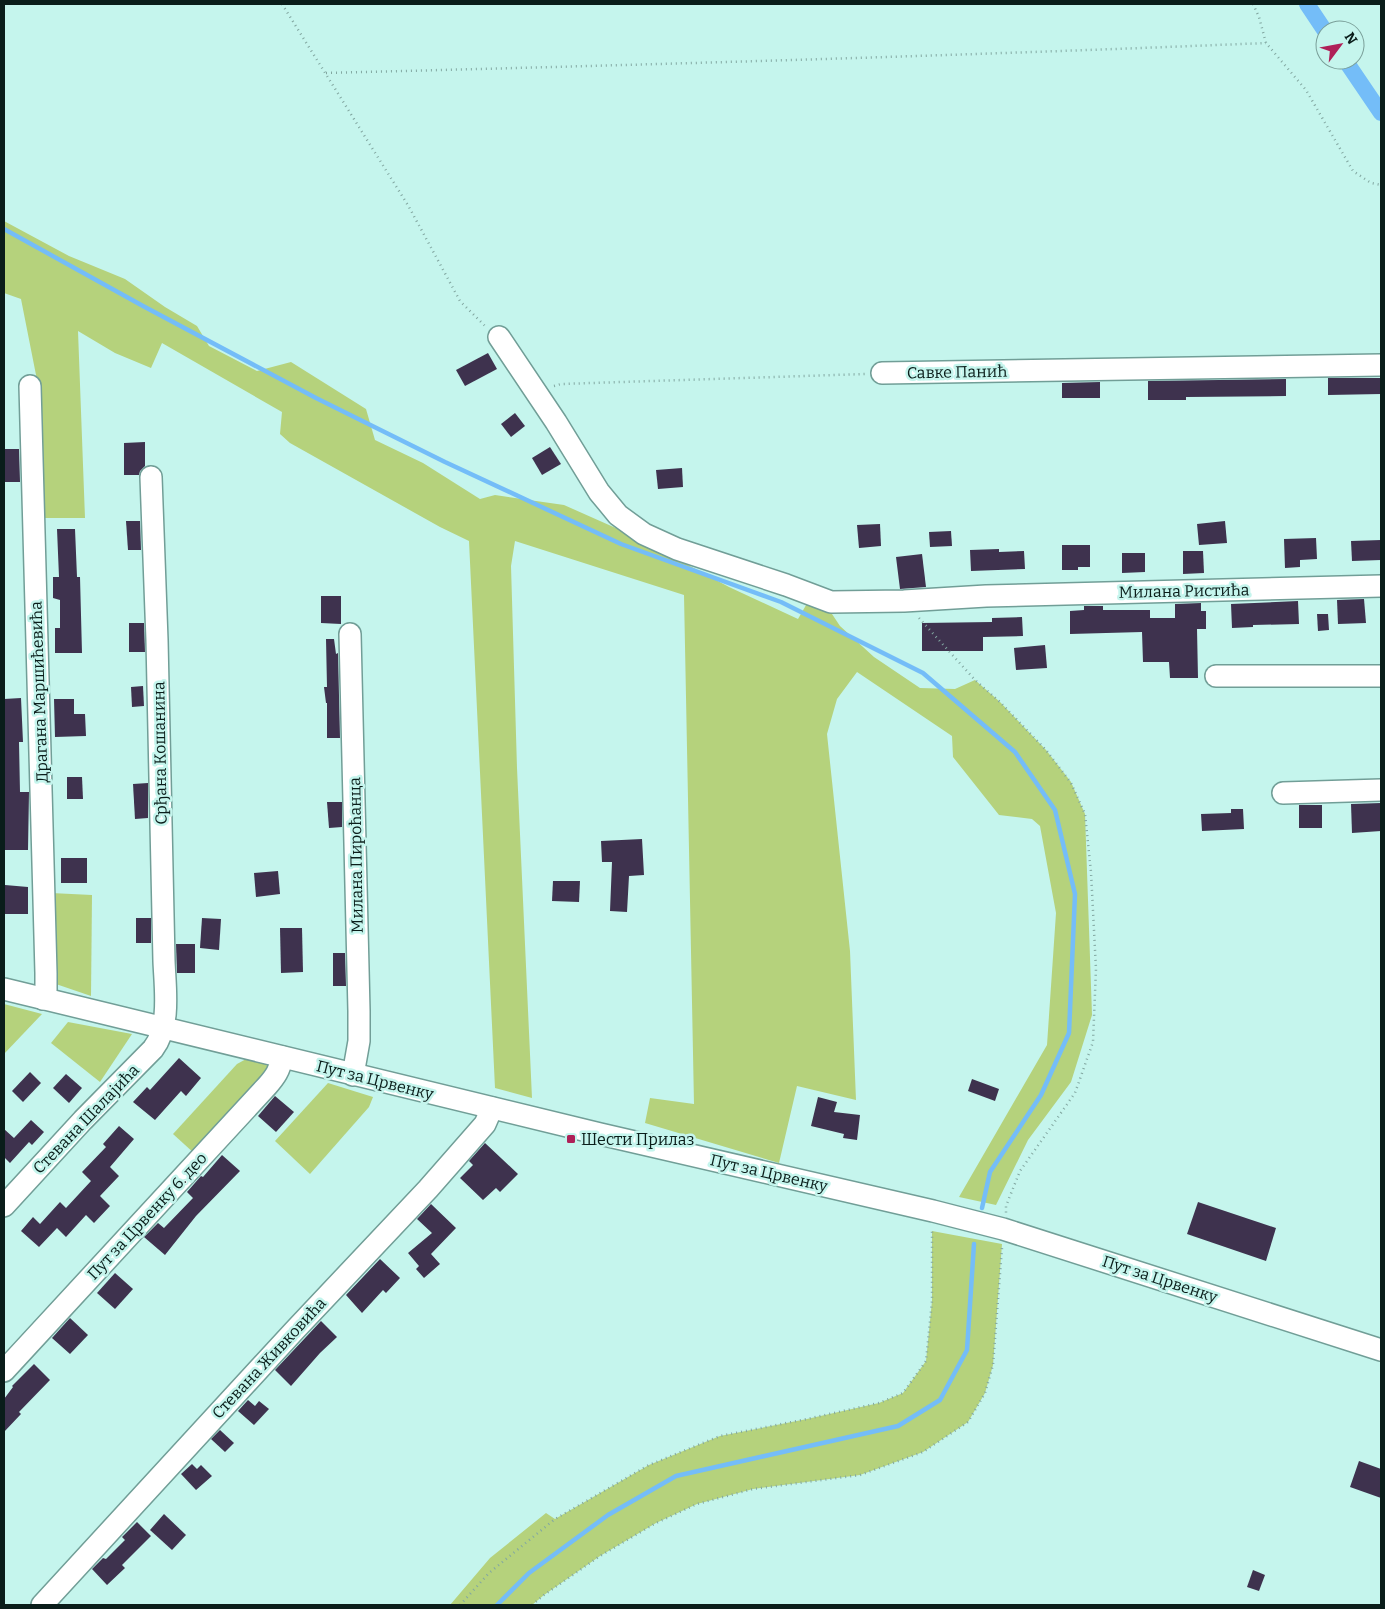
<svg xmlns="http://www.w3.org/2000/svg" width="1385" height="1609" font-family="Bitter,serif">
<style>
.green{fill:#b5d27c}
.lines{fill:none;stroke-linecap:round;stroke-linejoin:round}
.stream{stroke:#74bdf8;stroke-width:4.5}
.canal{stroke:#74bdf8;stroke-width:16}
.building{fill:#3e324e}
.minor-casing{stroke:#719e97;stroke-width:24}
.path{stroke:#82a7a1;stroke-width:2.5;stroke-dasharray:1 4;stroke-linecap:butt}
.minor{stroke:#fff;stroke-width:21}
.poi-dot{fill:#af2058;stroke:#c5f5ed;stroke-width:2}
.labels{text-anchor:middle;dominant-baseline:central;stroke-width:5;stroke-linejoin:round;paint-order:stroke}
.street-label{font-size:16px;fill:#0a1d1a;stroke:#c5f5ed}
.poi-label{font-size:16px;fill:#0a1d1a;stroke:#c5f5ed;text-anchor:start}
</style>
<rect width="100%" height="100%" fill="#c5f5ed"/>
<!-- green -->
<g class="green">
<path d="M4,221L69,256L125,279L165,307L197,326L209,346L257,371L291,362L366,409L375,440L423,463L480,499L495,495L564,505L636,537L729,587L798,619L809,600L826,605L840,626L874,657L920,688L955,689L975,680L1000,702L1046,750L1071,782L1085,814L1092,1015L1071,1082L1028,1140L996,1205L959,1197L1047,1045L1056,913L1040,826L1032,819L999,815L953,757L952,736L857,672L837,699L827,734L850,951L856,1100L797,1086L779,1163L645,1123L650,1098L694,1104L684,595L515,541L511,566L517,768L532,1098L495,1088L469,541L440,527L290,443L280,434L282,412L162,343L151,368L115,353L78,331L85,518H41L37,380L21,299L4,293Z"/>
<path d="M51,893L92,895L91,996L53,983Z"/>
<path d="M4,1004L42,1014L4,1054Z"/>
<path d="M68,1022L132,1034L100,1082L51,1043Z"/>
<path d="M248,1058L275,1066L195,1154L173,1134L237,1064Z"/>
<path d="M328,1083L373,1097L369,1107L310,1174L275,1141Z"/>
<path d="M932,1231L1002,1244L993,1365L985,1393L968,1422L923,1452L860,1475L753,1489L697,1504L656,1523L600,1556L544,1595L532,1605H450L490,1558L546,1513L555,1519L649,1465L720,1436L807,1419L879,1403L903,1393L926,1361L932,1301Z"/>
</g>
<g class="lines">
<!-- stream -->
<g class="stream">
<path d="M4,229L143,306L316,398L445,462L621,544L781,602L923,673L1015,752L1055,810L1075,894L1069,1033L1041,1095L990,1172L982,1208"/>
<path d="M497,1605L529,1573L608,1515L676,1476L898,1426L940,1400L967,1350L974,1244"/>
</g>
<!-- canal -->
<g class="canal">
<path d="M1307,4L1325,31"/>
<path d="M1345,60L1381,113"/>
</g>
</g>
<!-- building -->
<g class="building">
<path d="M488,353L497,369L465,386L456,370Z"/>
<path d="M1381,378V394L1328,395V378Z"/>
<path d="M1286,379V396L1186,397V400H1148V381Z"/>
<path d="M1100,382V398H1062V383Z"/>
<path d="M515,413L525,426L511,437L501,424Z"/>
<path d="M145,442V466L140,471L139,475H124V443Z"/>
<path d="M550,447L561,464L542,475L532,458Z"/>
<path d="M4,449H19L20,482H4Z"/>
<path d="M682,468L683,487L658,489L656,470Z"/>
<path d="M126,521H140L141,550H128Z"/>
<path d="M1225,521L1227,543L1199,545L1197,524Z"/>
<path d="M880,524L881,546L859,548L857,525Z"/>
<path d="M57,529H75L77,577H80L82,653H55V628H60V600L53,598V577H59Z"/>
<path d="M951,531L952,546L930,547L929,532Z"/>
<path d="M1316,538L1317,559L1300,560V567L1285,568L1284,539Z"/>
<path d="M1381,540V560L1352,561L1351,541Z"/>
<path d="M1062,545H1090V567H1078V570H1062Z"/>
<path d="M999,549V552L1024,551L1025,569L971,571L970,550Z"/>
<path d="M1183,551H1203L1204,573L1183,574Z"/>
<path d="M1122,553H1145V572L1122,573Z"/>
<path d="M922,554L926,587L900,589L896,557Z"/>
<path d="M321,596H341V624L321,623Z"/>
<path d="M1364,599L1366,623L1338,624L1337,600Z"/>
<path d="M1298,601L1299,624L1253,625V627L1232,628L1231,604Z"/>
<path d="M1201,603V611H1206V629H1197L1198,678H1170L1169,662H1143L1142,632L1070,634V611L1084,610V606H1103V610H1150V618H1175V604Z"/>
<path d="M1317,614H1328L1329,630L1318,631Z"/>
<path d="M1022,617L1023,636L983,637V651H922V623L992,622V618Z"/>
<path d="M129,623H144L145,652H129Z"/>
<path d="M326,639H334L336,654L338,653L340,738H327V703H326L324,687H327Z"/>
<path d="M1045,645L1047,668L1016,670L1014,648Z"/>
<path d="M143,686L144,706L132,707L131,687Z"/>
<path d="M21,698L23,742H19L20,792H29L28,850H4V699Z"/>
<path d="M54,699H74V714H85L86,736L55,737Z"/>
<path d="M67,777H82L83,799H67Z"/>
<path d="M148,783V818L135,819L133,784Z"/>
<path d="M327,802H342V827L329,828Z"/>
<path d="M1381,803V831L1352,833L1351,804Z"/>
<rect x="1299" y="805" width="23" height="23"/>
<path d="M1231,809H1243L1244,829L1202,831L1201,814L1231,813Z"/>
<path d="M642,839L644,875L629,876L627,912L610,911L612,862H602L601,841Z"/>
<rect x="61" y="858" width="26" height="25"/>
<path d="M278,871L280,894L256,897L254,873Z"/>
<path d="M553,881H580L579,902L552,901Z"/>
<path d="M5,885L28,887V914H5Z"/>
<rect x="136" y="918" width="15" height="25"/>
<path d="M202,918L221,919L219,950L200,948Z"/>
<path d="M280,928H302L303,972L281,973Z"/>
<path d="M176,944H195V973H177Z"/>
<path d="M333,953H345L346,986H333Z"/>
<path d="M179,1058L201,1078L186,1096L181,1091L155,1120L133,1102L147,1087L150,1090Z"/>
<path d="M30,1072L41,1083L23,1102L12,1091Z"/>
<path d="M66,1074L82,1088L69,1103L53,1088Z"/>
<path d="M972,1079L999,1089L995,1101L968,1091Z"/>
<path d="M275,1096L294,1112L276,1132L258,1116Z"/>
<path d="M818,1097L837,1102L834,1112L860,1115L857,1140L843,1138L844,1134L811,1126Z"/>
<path d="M31,1120L44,1132L32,1145L29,1142L10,1163L4,1157V1129L14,1138Z"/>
<path d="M119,1126L134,1139L110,1167L119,1176L100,1196L110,1206L94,1223L86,1215L66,1237L57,1228L39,1247L21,1231L33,1217L40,1224L60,1202L66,1208L91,1181L82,1172L106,1147L103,1144Z"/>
<path d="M485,1143L518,1174L500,1192L496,1188L483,1200L460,1178L473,1165L469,1161Z"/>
<path d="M222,1155L240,1171L196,1216L165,1255L144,1237L158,1223L164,1228L193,1198L187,1192L201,1176L203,1177Z"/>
<path d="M1198,1202L1276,1228L1266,1261L1187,1234Z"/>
<path d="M431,1204L456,1228L431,1254L440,1264L424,1278L416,1269L419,1266L408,1253L432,1233L417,1219Z"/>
<path d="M380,1259L400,1278L386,1293L383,1290L362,1313L346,1295Z"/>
<path d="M115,1273L133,1289L115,1309L97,1293Z"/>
<path d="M70,1318L88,1335L70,1354L52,1338Z"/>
<path d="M321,1321L337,1337L320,1353L291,1386L275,1370Z"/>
<path d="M34,1364L50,1380L19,1412L21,1414L4,1432V1399L13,1387L12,1386Z"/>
<path d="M248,1400L255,1406L259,1401L269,1409L254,1425L238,1411Z"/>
<path d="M220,1430L234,1443L225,1452L211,1439Z"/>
<path d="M1359,1461L1381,1469V1498L1350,1487Z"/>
<path d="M192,1464L197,1469L201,1465L212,1476L196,1490L181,1474Z"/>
<path d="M164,1514L186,1535L172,1550L150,1530Z"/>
<path d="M137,1522L151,1536L122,1565L125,1568L107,1585L92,1569L103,1558L106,1559L125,1540L122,1537Z"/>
<path d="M1253,1570L1265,1575L1259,1591L1247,1587Z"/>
</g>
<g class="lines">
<defs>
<g id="minor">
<path d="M499,337L556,422L599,492L618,515L644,534L677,549L786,585L831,602L904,601L986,596L1381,586"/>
<path d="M882,373L1381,365"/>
<path d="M30,386L46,973V990L43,999"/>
<path d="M350,634L359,1011V1041L353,1075"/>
<path d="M1216,676H1381"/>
<path d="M1283,793L1381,790"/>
<path d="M4,989L600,1134L933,1211L1003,1229L1381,1350"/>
<path d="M4,1206L83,1120L153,1049C171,1026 165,988 164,961L157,640L151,477"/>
<path d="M4,1371L267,1086C275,1077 280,1070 282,1057"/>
<path d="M42,1605L294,1331L428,1189L485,1124L492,1108"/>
</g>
</defs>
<!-- minor casing -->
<use href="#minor" class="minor-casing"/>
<!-- path -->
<g class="path">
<path d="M282,4L409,207L460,301L486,327"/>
<path d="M1253,4L1259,17L1266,43L1306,90L1353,171L1371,183L1381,185"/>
<path d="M326,73C639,65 953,56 1266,43"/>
<path d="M554,386L561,384L865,374"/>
<path d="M919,618L975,680L1000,702L1046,750L1071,783L1085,814L1091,872L1096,969L1093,1042L1075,1093L1020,1171L1006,1206V1213"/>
<path d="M460,1605L489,1573L555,1519L649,1465L720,1436L807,1419L879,1403L903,1393L926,1361L932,1301V1230"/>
<path d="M532,1605L544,1595L600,1556L656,1523L697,1504L753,1489L860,1475L923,1452L968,1422L985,1393L993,1365L1002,1248"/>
</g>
<!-- minor -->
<use href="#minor" class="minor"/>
</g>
<!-- markers -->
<rect class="poi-dot" x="566" y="1134" width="10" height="10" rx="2.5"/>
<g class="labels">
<!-- street labels -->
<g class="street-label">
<text transform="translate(957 372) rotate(-1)">Савке Панић</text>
<text transform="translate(1184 591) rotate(-1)">Милана Ристића</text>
<text transform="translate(39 692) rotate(-92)">Драгана Маршићевића</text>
<text transform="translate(160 753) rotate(-91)">Срђана Кошанина</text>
<text transform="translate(356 855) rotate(-91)">Милана Пироћанца</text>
<text transform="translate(375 1080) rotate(14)">Пут за Црвенку</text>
<text transform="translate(86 1119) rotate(-46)">Стевана Шалајића</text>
<text transform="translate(769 1173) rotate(13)">Пут за Црвенку</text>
<text transform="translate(147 1216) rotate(-47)">Пут за Црвенку 6. део</text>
<text transform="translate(1160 1279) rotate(18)">Пут за Црвенку</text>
<text transform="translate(269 1358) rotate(-47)">Стевана Живковића</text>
</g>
<!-- poi labels -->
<g class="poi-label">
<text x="581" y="1139">Шести Прилаз</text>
</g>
</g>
<!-- border -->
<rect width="1385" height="1609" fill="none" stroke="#0a1d1a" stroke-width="10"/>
<!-- north arrow -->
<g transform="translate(1340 45) rotate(58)"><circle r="24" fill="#c5f5ed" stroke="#7a9f99"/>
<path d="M0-4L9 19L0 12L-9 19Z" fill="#af2058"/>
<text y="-8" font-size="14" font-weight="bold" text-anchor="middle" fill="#0a1d1a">N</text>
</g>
</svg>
